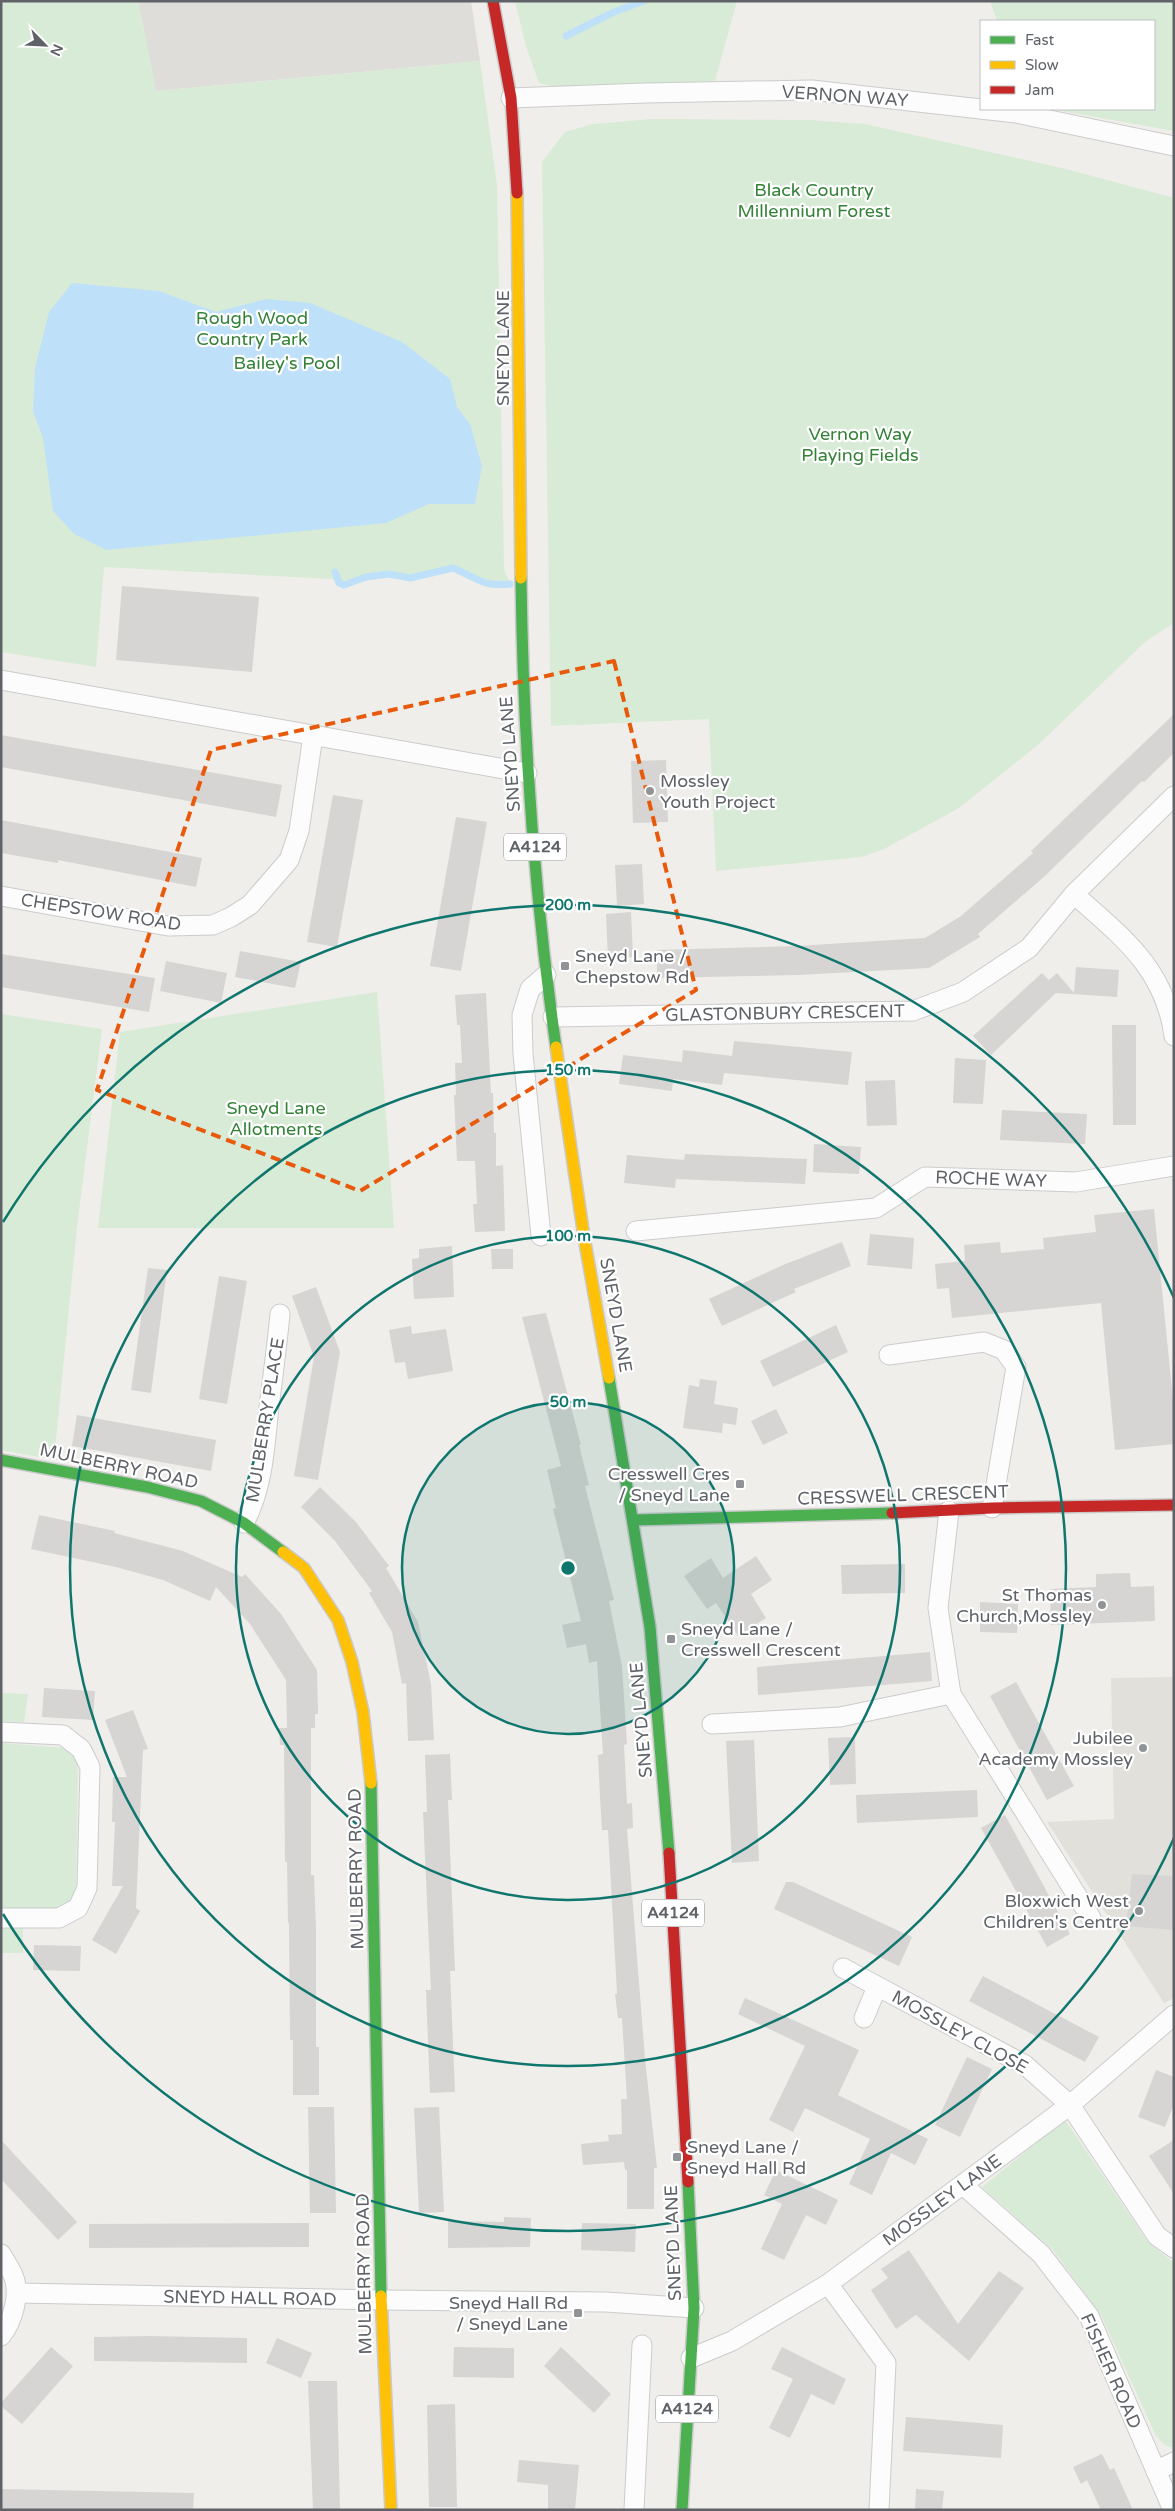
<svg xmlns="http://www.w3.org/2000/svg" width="1175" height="2511" font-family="'Varela Round',sans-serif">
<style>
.industrial{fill:#dfddda}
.education{fill:#e2e0da}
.green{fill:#d8ebd6}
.water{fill:#bfe0f9}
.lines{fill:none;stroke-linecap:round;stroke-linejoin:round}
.stream{stroke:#bfe0f9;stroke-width:7}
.building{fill:#d6d5d3}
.street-casing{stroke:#cbcccc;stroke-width:21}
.fast-casing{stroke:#cacacb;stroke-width:14}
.slow-casing{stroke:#cacacb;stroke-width:14}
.jam-casing{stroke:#cacacb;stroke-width:14}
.street{stroke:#fdfcfc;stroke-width:19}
.fast{stroke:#4caf50;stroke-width:11}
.slow{stroke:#ffc107;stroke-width:11}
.jam{stroke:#c62828;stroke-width:11}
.marked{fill:none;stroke:#e8590c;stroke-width:4;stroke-dasharray:10 6;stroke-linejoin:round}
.ring{fill:none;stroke:#0f766e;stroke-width:2.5}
.poi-dot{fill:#919496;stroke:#fff;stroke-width:2}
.labels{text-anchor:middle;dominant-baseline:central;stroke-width:4.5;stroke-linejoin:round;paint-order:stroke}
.shield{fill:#fff;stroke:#8f9295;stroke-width:1}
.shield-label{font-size:16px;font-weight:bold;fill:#5f6368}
.street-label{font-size:18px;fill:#5f6368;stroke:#fff}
.park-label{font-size:18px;fill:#348238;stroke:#fff}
.poi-label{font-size:18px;fill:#5f6368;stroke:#fff;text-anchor:end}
.centre{fill:#0f766e;stroke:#fff;stroke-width:2.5}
.ring-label{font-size:15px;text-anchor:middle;font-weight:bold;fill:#0f766e;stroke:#fff;stroke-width:4.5;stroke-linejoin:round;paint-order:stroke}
</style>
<rect width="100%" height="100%" fill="#efeeea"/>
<!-- industrial -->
<path class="industrial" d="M138,1H471L480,61L156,91Z"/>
<!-- education -->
<path class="education" d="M1174,1677V1998L1164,2003L1047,1822L1114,1819L1111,1678Z"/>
<!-- green -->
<g class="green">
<path d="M1,1H138L156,91L480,61L497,185L504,569L510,584C482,587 477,578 453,568L410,578L389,574L366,577L344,585L332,579L104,567L96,667L1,652Z"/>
<path d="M515,1H737L715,81L564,89L539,83L526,46Z"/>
<path d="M990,1H1174V131L1051,109H1154V21H997Z"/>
<path d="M652,119L810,120L865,124L1066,169L1174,198V623L1146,641L1039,744L959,808L884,849L861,857L716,871L709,719L551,726L542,162L565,132L593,124Z"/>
<path d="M377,992L394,1228H98L120,1032Z"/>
<path d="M1,1014L102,1029L77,1227L54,1460L1,1450Z"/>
<path d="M1,1693L28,1694L24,1722L1,1721Z"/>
<path d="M1,1743L65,1748L75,1755L78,1768L76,1893L68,1903L58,1909L1,1910Z"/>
<rect x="1" y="1928" width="22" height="25"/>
<path d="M1065,2120L1147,2241L1174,2263V2448L1166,2446L1156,2436L1101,2315L1053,2250L982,2187Z"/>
</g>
<!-- water -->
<path class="water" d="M72,283L159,291L216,312L267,299L310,303L402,342L450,379L457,407L470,424L482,466L475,504H429L386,523L106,550L74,534L53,511L43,438L33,411L35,368L49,312Z"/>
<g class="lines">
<!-- stream -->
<g class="stream">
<path d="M566,36L614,12L644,1"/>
<path d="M335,572L339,583L344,585L366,577L389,574L410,578L453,568C477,578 482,587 510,584"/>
</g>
</g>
<!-- building -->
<g class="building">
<path d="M122,586L259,597L252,672L116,660Z"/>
<path d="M1174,714V753L1144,782L1142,781L1045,876L978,934L980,937L929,968L798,975L657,978V950L796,946L925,938L961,916L1033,853L1031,851Z"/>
<path d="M1,735L282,785L276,817L1,767Z"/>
<path d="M666,760L668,822L633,823L631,761Z"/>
<path d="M333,795L363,800L337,947L307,942Z"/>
<path d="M456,817L487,822L461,971L430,966Z"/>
<path d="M1,820L202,858L196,887L58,860V863L1,853Z"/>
<path d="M642,864L644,904L617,906L615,865Z"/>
<path d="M631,912L633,957L608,959L606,914Z"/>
<path d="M240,951L301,962L295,988L235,977Z"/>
<path d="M1,954L155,978L149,1012L1,987Z"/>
<path d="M166,961L227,973L221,1003L160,991Z"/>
<path d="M1076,967L1119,970L1117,997L1056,993L991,1055L973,1036L1042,973L1049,980L1057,973L1074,993Z"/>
<path d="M486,993L491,1093H493L494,1133H496V1166L503,1165L505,1231L475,1232L473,1204H477L475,1161H457L454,1095H456L455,1063H462L460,1025H457L455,995Z"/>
<path d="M1112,1025H1136V1125H1113Z"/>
<path d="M734,1041L852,1052L848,1085L724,1073L722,1085L673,1079L672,1091L619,1084L623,1055L682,1062L683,1050L732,1056Z"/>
<path d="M955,1058L986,1060L983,1104L953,1103Z"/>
<path d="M895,1080L897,1125L867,1126L865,1081Z"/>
<path d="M1002,1110L1087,1114L1085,1144L1000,1140Z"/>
<path d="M814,1144L861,1147L859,1174L813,1172Z"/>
<path d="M685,1154L807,1159L805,1184L676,1179L675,1188L624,1183L627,1155L684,1160Z"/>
<path d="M1154,1209L1174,1410V1444L1115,1450L1101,1303L952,1318L949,1288L937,1289L935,1264L965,1261L964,1245L1000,1242L1001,1253L1044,1249L1043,1238L1096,1232L1094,1215Z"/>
<path d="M870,1234L914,1238L912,1269L867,1265Z"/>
<path d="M842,1242L851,1266L794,1289L796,1292L722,1326L709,1299L783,1265Z"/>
<path d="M452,1246L454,1297L414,1299L412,1259L419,1258V1249Z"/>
<path d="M491,1249H513V1269H492Z"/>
<path d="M148,1268L167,1270L151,1393L131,1390Z"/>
<path d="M219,1276L247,1281L227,1404L199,1399Z"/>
<path d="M316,1287L340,1352L318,1480L294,1476L314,1357L292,1296Z"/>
<path d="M546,1313L581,1445H579L589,1485L585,1486L614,1600L609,1601L622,1666L627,1744L624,1745L627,1804L632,1803L633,1828L627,1829L645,2059L657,2168H654V2209H627V2170H625L624,2162L583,2165L581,2144L609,2141L608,2135L622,2134L621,2099H627L622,2018H618L615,1994H617L608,1830H602L600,1797L598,1755L603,1754L597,1661L589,1663L586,1644L567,1648L562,1625L581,1621L553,1509L556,1508L547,1470L561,1466L522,1317Z"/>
<path d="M836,1325L848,1352L773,1387L760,1361Z"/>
<path d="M411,1326L412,1334L446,1329L453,1371L408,1379L405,1362L395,1363L389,1330Z"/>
<path d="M700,1379L717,1381L714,1404L738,1408L736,1425L723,1423L722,1433L683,1428L689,1385L699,1387Z"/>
<path d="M776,1409L788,1433L763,1445L751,1421Z"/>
<path d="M77,1415L216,1440L211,1471L72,1446Z"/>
<path d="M320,1487L356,1522L389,1566L386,1568L418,1622L431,1684L434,1740L408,1741L406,1683L402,1684L392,1632L369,1593L372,1591L335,1541L301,1507Z"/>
<path d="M39,1515L115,1531L114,1533L183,1551L242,1577L245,1574L281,1614L317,1670L318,1714H315V1728H311V1875H314L316,1929V2047H319V2095H293V2040H290L289,1923H288L287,1862H285L284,1745H280L279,1728H287L286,1680L250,1624L216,1587L210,1601L163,1580L116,1567L31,1549Z"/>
<path d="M756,1556L772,1580L751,1594L766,1618L738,1636L716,1603L707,1609L684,1576L711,1558L723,1578Z"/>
<path d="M905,1564V1593L842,1594L841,1565Z"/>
<path d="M1130,1573L1131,1587L1154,1586L1155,1621L1051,1625L1050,1589L1096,1587V1574Z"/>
<path d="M980,1602L1018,1604L1017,1633L980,1632Z"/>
<path d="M930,1652L932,1681L758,1695L757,1667Z"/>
<path d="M1016,1682L1074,1786L1047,1800L990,1696Z"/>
<path d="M44,1688L95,1691L93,1720L42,1717Z"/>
<path d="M133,1710L148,1749L143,1750L136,1908L140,1911L116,1954L92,1940L123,1886H112L115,1822H112L113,1777H127L105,1720Z"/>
<path d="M855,1737L856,1784L830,1785L828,1738Z"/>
<path d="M754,1740L759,1861L732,1863L726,1741Z"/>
<path d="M450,1754L452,1800H448L455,1971H450L455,2092L430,2093L426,1990H431L423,1812H427L425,1755Z"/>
<path d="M977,1790L978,1817L857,1823L856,1795Z"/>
<path d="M1005,1815L1070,1934L1047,1947L981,1828Z"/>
<path d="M1132,1874L1174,1876V1930L1126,1926Z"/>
<path d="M786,1882H793L912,1937L899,1966L774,1909Z"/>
<path d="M34,1945L81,1946L80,1971L33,1970Z"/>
<path d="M983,1976L1099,2037L1085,2062L969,2001Z"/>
<path d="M745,1998L859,2050L838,2095L928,2139L915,2165L891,2153L872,2195L849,2184L870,2139L805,2108L793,2132L769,2120L805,2046L738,2014Z"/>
<path d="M967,2057L992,2069L960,2137L935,2125Z"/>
<path d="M1156,2070L1174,2077V2104L1165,2127L1138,2117Z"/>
<path d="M308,2107H334L336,2213H310Z"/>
<path d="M439,2107L444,2212L419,2213L414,2108Z"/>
<path d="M1,2140L77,2222L58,2240L1,2179Z"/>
<path d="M1174,2140V2194L1149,2156Z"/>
<path d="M776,2170L838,2200L826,2225L806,2215L784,2260L761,2249L782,2204L764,2195Z"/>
<path d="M504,2217L531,2218L530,2247L448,2248V2221L504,2222Z"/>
<path d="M309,2223V2247L89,2248V2224Z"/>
<path d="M582,2223L636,2224L635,2252L581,2250Z"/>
<path d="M909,2250L958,2324L999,2271L1024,2288L969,2361L916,2315L896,2329L871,2290L888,2278L881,2269Z"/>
<path d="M149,2336L247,2338V2363L94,2361V2337Z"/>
<path d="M277,2338L312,2353L301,2378L266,2363Z"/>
<path d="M51,2347L73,2366L22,2424L1,2406V2403Z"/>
<path d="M454,2347L514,2348V2378L453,2377Z"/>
<path d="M561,2347L611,2394L594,2413L544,2366Z"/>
<path d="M782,2347L846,2379L834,2405L811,2394L790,2438L769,2428L793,2379L771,2369Z"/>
<path d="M308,2381H337L340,2510H313Z"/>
<path d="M455,2404L457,2507H429L427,2405Z"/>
<path d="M906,2417L1003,2425L1001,2458L903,2451Z"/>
<path d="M1102,2454L1110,2470L1114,2468L1133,2510H1101L1087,2480L1081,2484L1073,2467Z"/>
<path d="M519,2460L579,2465L575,2510H548V2485L517,2482Z"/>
<path d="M1,2489L194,2493L193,2510H1Z"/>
<path d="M916,2489L944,2491L942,2510H915Z"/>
</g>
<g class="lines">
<defs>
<g id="street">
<path d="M511,98L645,93L812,90L1016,113L1174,146"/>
<path d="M1,680L527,773"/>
<path d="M1074,894C1121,936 1165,968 1174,1036"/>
<path d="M1,896L168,926L213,925L231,917L250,905L289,860L299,831L313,736"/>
<path d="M553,1017L913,1011L963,992L1029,948L1074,894L1174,796"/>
<path d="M636,1231L876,1208L925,1177L1076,1182L1174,1166"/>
<path d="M541,1236L523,1054L522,1015L530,989L546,975"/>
<path d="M889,1355L984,1342L1004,1350L1016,1367L992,1508"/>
<path d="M949,1511L938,1608L951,1694L1091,1918"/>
<path d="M244,1523C263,1489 265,1445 269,1407C273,1376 277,1345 280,1314"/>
<path d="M712,1724L840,1717L951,1694"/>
<path d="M1,1732L63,1735L81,1749L90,1767L87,1888L78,1908L59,1918H1"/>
<path d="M843,1968L1025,2065L1070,2105L1157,2236L1174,2248"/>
<path d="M864,2018L877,1987"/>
<path d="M963,2185L1041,2254L1089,2316L1173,2510"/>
<path d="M1,2254C5,2261 10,2268 13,2275C21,2293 13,2321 1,2336"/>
<path d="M828,2284L886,2363L879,2510"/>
<path d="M17,2293L381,2300L606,2302L694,2308"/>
<path d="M691,2358L732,2341L828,2284L1070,2105L1174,2015"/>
<path d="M1156,2471L1174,2462"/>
<path d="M634,2510L642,2345"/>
</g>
<g id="fast">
<path d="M521,578C523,735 534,892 556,1047"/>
<path d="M609,1378L650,1627L669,1853"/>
<path d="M1,1460L147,1487L201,1501L244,1523L283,1552"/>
<path d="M634,1520L892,1513"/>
<path d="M371,1783L381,2296"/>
<path d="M682,2510L694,2308L688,2182"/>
</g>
<g id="slow">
<path d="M517,193L521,578"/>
<path d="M556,1047L584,1237L609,1378"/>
<path d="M283,1552L304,1568L338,1620L352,1662L363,1712L371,1783"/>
<path d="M381,2296L391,2510"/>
</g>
<g id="jam">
<path d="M493,1L511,98L517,193"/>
<path d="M892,1513L992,1508L1174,1505"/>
<path d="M669,1853L688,2182"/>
</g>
</defs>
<!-- street casing -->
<use href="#street" class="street-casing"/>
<!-- fast casing -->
<use href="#fast" class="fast-casing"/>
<!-- slow casing -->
<use href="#slow" class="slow-casing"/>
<!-- jam casing -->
<use href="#jam" class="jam-casing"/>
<!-- street -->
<use href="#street" class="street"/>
<!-- fast -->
<use href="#fast" class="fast"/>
<!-- slow -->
<use href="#slow" class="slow"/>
<!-- jam -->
<use href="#jam" class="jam"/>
</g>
<!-- marked area -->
<path class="marked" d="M614,661L696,990L360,1191L97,1090L211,750Z"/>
<!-- distance rings -->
<circle cx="568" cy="1568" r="166" fill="#0f766e" fill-opacity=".12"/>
<g class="ring">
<circle cx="568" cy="1568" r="166"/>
<circle cx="568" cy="1568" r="332"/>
<circle cx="568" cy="1568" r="498"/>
<path d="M1174 1838A663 663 0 0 1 3 1914M3 1222A663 663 0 0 1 1174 1298"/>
</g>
<!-- markers -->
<g class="poi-dot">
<circle cx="650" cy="791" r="5"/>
<rect x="560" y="961" width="10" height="10" rx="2.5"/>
<rect x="735" y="1479" width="10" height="10" rx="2.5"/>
<circle cx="1102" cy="1605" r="5"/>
<rect x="666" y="1634" width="10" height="10" rx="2.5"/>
<circle cx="1143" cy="1748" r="5"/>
<circle cx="1139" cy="1911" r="5"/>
<rect x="672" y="2152" width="10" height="10" rx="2.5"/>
<rect x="573" y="2308" width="10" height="10" rx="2.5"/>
</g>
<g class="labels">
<!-- shield labels -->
<g class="shield">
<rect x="504" y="833.5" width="62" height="27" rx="4"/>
<rect x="642" y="1899.5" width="62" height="27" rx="4"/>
<rect x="656" y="2395.5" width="62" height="27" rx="4"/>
</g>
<g class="shield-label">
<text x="535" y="847">A4124</text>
<text x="673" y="1913">A4124</text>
<text x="687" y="2409">A4124</text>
</g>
<!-- street labels -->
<g class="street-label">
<text transform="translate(845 96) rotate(4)">VERNON WAY</text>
<text transform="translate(503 348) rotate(-90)">SNEYD LANE</text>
<text transform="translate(510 754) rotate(-94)">SNEYD LANE</text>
<text transform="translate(101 912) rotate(9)">CHEPSTOW ROAD</text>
<text transform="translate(785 1013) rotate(-1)">GLASTONBURY CRESCENT</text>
<text transform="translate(991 1179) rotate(2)">ROCHE WAY</text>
<text transform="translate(616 1315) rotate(80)">SNEYD LANE</text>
<text transform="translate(265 1420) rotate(-81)">MULBERRY PLACE</text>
<text transform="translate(119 1466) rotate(12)">MULBERRY ROAD</text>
<text transform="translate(903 1495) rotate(-2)">CRESSWELL CRESCENT</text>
<text transform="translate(641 1720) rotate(-95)">SNEYD LANE</text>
<text transform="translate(356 1869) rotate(-91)">MULBERRY ROAD</text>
<text transform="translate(960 2032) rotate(29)">MOSSLEY CLOSE</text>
<text transform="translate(942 2200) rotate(-36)">MOSSLEY LANE</text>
<text transform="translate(673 2243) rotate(-92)">SNEYD LANE</text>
<text transform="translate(364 2274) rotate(-91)">MULBERRY ROAD</text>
<text transform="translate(250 2298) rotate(1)">SNEYD HALL ROAD</text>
<text transform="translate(1111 2371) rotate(66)">FISHER ROAD</text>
</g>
<!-- park labels -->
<g class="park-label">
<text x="814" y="190">Black Country<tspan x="814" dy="21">Millennium Forest</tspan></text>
<text x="252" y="318">Rough Wood<tspan x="252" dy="21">Country Park</tspan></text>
<text x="287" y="363">Bailey's Pool</text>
<text x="860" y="434">Vernon Way<tspan x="860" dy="21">Playing Fields</tspan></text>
<text x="276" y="1108">Sneyd Lane<tspan x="276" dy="21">Allotments</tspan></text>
</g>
<!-- poi labels -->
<g class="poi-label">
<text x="660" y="781" text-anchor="start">Mossley<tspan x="660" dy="21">Youth Project</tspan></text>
<text x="575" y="956" text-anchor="start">Sneyd Lane /<tspan x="575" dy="21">Chepstow Rd</tspan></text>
<text x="730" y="1474">Cresswell Cres<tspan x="730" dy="21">/ Sneyd Lane</tspan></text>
<text x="1092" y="1595">St Thomas<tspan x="1092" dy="21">Church,Mossley</tspan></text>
<text x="681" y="1629" text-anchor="start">Sneyd Lane /<tspan x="681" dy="21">Cresswell Crescent</tspan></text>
<text x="1133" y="1738">Jubilee<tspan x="1133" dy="21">Academy Mossley</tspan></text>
<text x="1129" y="1901">Bloxwich West<tspan x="1129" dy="21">Children's Centre</tspan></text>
<text x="687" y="2147" text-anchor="start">Sneyd Lane /<tspan x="687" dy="21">Sneyd Hall Rd</tspan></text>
<text x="568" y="2303">Sneyd Hall Rd<tspan x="568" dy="21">/ Sneyd Lane</tspan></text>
</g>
</g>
<circle cx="568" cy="1568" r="8" class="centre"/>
<g class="ring-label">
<text x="568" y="910">200 m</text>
<text x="568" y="1075">150 m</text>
<text x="568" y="1241">100 m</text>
<text x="568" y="1407">50 m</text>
</g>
<!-- border -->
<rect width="1175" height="2511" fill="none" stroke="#5f6368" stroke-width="5"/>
<!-- legend -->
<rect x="980" y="20" width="175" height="90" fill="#ffffff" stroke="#bfc1c3"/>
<rect x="990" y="36" width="25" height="8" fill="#4caf50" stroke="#bfc1c3"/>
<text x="1025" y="45" font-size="15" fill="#5f6368">Fast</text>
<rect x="990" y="61" width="25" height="8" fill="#ffc107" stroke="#bfc1c3"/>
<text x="1025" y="70" font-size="15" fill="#5f6368">Slow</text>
<rect x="990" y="86" width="25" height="8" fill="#c62828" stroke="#bfc1c3"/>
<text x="1025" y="95" font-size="15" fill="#5f6368">Jam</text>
<!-- north arrow -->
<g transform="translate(45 45) rotate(114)" stroke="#ffffff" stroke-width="4" paint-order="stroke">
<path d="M0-4L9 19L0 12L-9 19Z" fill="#5f6368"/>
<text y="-8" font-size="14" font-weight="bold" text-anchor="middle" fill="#5f6368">N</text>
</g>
</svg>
